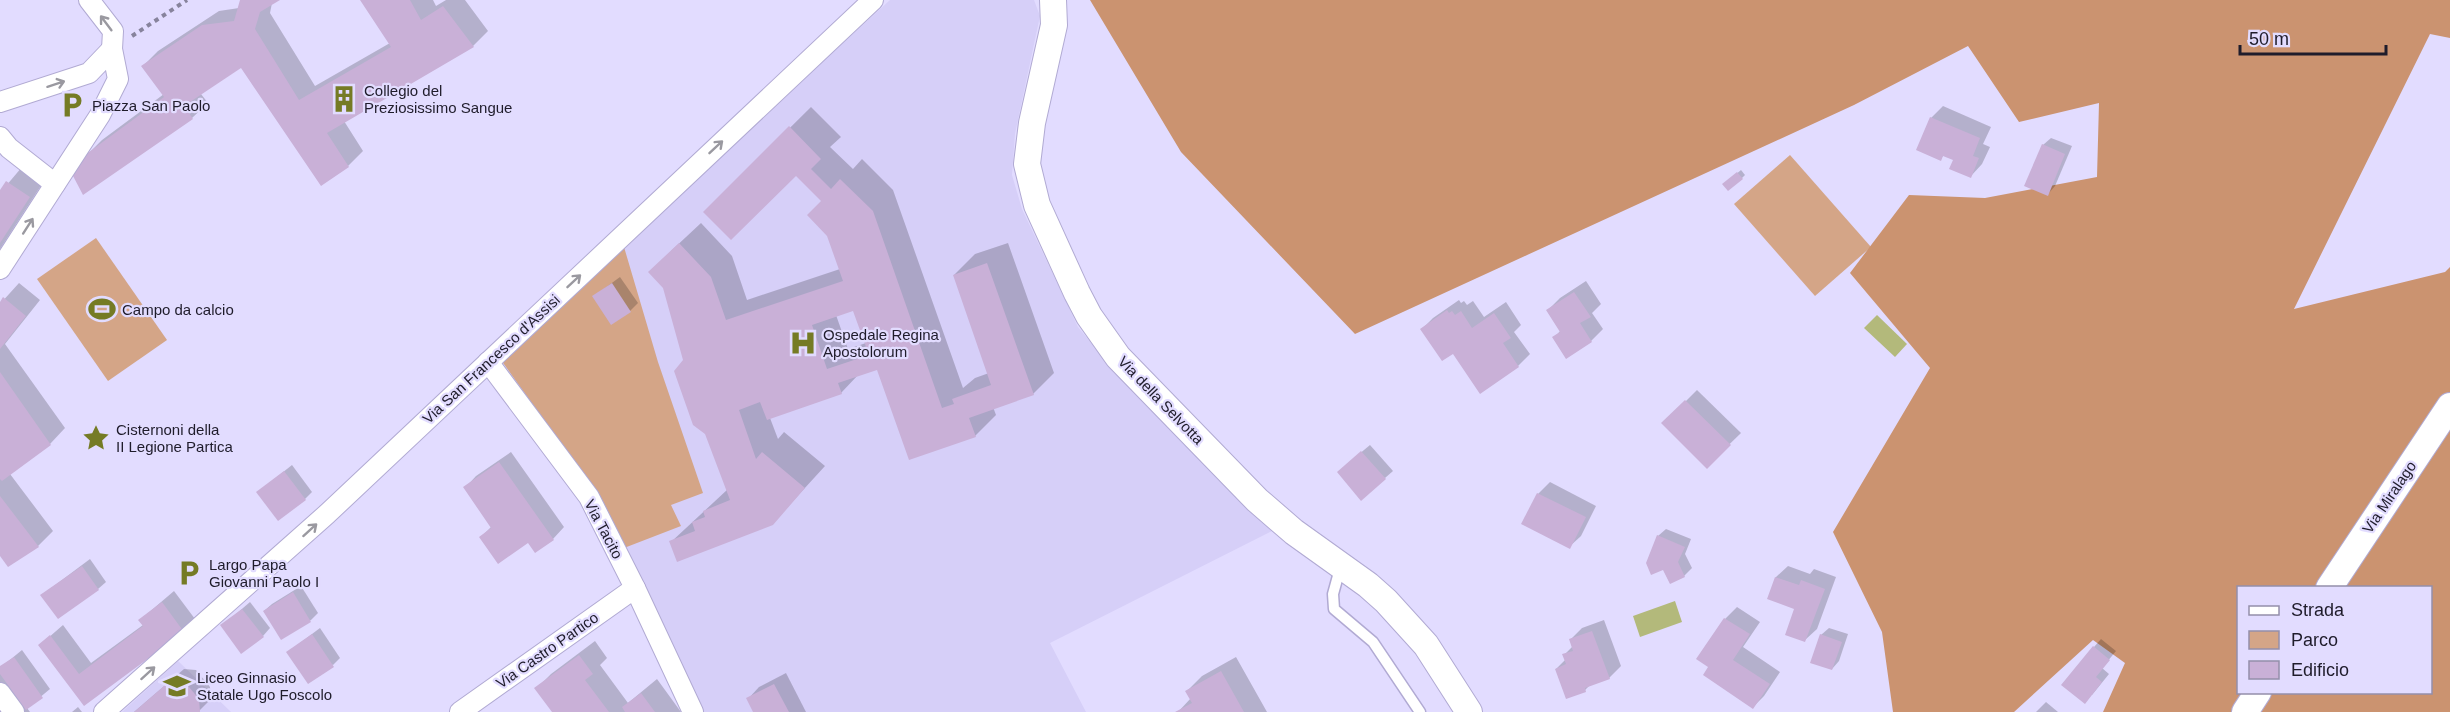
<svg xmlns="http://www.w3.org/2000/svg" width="2450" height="712" font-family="Helvetica,sans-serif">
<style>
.built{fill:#d6cff8}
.green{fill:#d4a587}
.forest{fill:#cb9370;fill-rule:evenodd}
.water{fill:#b3b97b}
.shadow{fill:#0003;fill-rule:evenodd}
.building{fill:#c9b0d7;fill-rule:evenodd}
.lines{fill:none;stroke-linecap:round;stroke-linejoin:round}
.service-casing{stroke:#b1aad3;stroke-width:13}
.minor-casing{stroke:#b1aad3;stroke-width:22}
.tertiary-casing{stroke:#b1aad3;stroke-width:28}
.path{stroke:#87839c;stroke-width:4;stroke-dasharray:4.5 4.5;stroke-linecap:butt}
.service{stroke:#fff;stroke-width:10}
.minor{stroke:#fff;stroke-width:20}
.tertiary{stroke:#fff;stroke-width:26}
.oneway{stroke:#9a99a0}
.labels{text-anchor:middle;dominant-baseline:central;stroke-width:4.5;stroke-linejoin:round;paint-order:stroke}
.poi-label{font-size:15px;fill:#1f1c2b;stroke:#e2dcff;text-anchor:start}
.street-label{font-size:15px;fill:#1f1c2b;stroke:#e2dcff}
</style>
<rect width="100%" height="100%" fill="#e2dcff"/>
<!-- built -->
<g class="built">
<path d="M890,0H1034L1040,16L1015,134L1012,175L1022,209L1078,327L1107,362L1272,531L1050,643L1086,712H701L595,497L497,360Z"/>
<path d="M178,661L231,712H122Z"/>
</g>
<!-- green -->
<g class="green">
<path d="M1790,155L1871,247L1815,296L1734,204Z"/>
<path d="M96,238L167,340L108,381L37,279Z"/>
<path d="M624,247L658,362L703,493L671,505L681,526L624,548L598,496L501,360Z"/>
</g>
<!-- forest -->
<path class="forest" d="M1090,0H2450V38L2430,34L2294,309L2445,272L2450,267V712H2103L2125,663L2093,640L2014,712H1893L1882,632L1833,532L1930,368L1850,273L1909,195L1985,198L2097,177L2099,103L2019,122L1968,46L1854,105L1355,334L1181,152ZM2238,588H2430V692H2238Z"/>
<!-- water -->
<g class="water">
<path d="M1877,315L1907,344L1895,357L1864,328Z"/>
<path d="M1675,601L1682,622L1640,637L1633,616Z"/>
</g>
<!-- shadow -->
<g class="shadow">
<path d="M241,0H277L272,3L270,13L315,86L390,43L362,0H433L436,6L446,0H465L488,31L473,46L344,121L363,151L348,166L241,66L201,94L208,103L192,118L84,193L86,156L102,140L164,94L143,66L158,51L219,11L239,8Z"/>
<path d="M1943,106L1991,127L1983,144L1990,147L1982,164L1971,176L1955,160L1944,155L1940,159L1931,118Z"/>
<path d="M811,107L841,137L830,147L853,169L862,159L893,190L963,388L975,378L989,373L954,275L975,254L1008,243L1054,373L1033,394L993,407L996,415L975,436L878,368L859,374L841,393L770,418L778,439L784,432L825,466L772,524L671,542L728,489L684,361L671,251L701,223L732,256L747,300L840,269L823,201L796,173L705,212ZM854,309L866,343L848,349L836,315Z"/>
<path d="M2051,138L2072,146L2055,186L2048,194L2043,145Z"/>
<path d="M22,167L44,181L0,249V193Z"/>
<path d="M1741,170L1745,175L1742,178L1728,181Z"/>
<path d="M620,277L638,303L630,311L594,296Z"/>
<path d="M1586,281L1601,304L1592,313L1603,329L1591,341L1554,338L1561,330L1548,310L1560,298Z"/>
<path d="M19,283L40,300L5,344L65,428L50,444L10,474L53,531L38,546L0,553V304Z"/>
<path d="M1459,300L1461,303L1464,301L1467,305L1473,301L1484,317L1506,302L1521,325L1514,332L1530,354L1518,366L1453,352L1422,329L1433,318Z"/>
<path d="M1697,390L1741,433L1707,466L1664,423Z"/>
<path d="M1370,445L1393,471L1385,478L1346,465Z"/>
<path d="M511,452L564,527L553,539L528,541L481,537L492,526L465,488L476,476Z"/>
<path d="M292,465L312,492L305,499L258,492Z"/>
<path d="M1550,482L1596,506L1581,536L1569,547L1523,524L1538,494Z"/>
<path d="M1666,529L1691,539L1685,554L1692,568L1684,576L1664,568L1658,536Z"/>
<path d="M90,559L106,582L98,589L42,595Z"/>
<path d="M1788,566L1810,574L1814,569L1836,577L1817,629L1805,640L1796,608L1769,598L1776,577Z"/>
<path d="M301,586L318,613L311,620L281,638L264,611L272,604Z"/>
<path d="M174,591L195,619L183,631L84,704L40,645L63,625L91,663L143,625L140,620Z"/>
<path d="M250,602L270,628L263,636L222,626Z"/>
<path d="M1737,607L1760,622L1743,647L1780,672L1764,696L1753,707L1710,666L1698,659L1725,619Z"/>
<path d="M1604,620L1621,666L1609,678L1591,684L1585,690L1556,669L1566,659L1564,655L1573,646L1571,639L1582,628Z"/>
<path d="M320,628L340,658L333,665L288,652Z"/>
<path d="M1829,628L1848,634L1839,661L1832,669L1821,635Z"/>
<path d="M2101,639L2116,651L2102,668L2109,674L2092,695L2094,647Z"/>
<path d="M595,641L607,658L600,665L628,703L657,679L681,712H554L536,689L551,674Z"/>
<path d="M22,650L50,689L27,708L30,712H0V668Z"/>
<path d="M1236,657L1267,712H1178L1191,698L1187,691L1202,676Z"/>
<path d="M184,669L196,670L210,687L211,699L198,712H134Z"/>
<path d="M786,673L806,712H755L748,699L759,687Z"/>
<path d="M2046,702L2058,712H2036Z"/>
<path d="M78,707L82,712H72Z"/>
</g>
<!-- building -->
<g class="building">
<path d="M240,0H280L260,12L255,29L299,100L391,47L360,0H410L421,20L443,6L474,47L327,133L349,167L321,186L241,68L184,106L193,119L83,195L72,174L85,155L164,97L141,66L202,25L234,21Z"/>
<path d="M1930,117L1980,138L1973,156L1979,158L1971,178L1949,169L1953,160L1943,156L1941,161L1916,150Z"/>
<path d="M789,126L821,159L811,169L831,189L840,179L873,211L942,408L954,404L952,399L991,385L953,275L987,263L1034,395L969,418L976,437L909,460L877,370L838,383L842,394L767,420L760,402L739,410L756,459L762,452L805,488L773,525L677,562L669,541L695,531L692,522L705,517L703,511L730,500L705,434L693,425L674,371L683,360L663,288L648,272L679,243L711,277L726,320L843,281L827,236L807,215L821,201L796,176L731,240L703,212ZM853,311L869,355L827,369L812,325Z"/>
<path d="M2042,144L2065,154L2048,196L2024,186Z"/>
<path d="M1737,172L1743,179L1728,191L1722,184Z"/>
<path d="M6,181L30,197L0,243V190Z"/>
<path d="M612,283L631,312L611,325L592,296Z"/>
<path d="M1574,292L1591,317L1580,323L1592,342L1566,359L1552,337L1560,332L1546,310Z"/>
<path d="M3,297L26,316L0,349V302Z"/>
<path d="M1447,310L1449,313L1452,311L1455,315L1461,311L1472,328L1494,313L1511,338L1503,343L1519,367L1480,394L1453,354L1442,361L1420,329Z"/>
<path d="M0,372L51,445L2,481L0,479Z"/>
<path d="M1685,400L1731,445L1707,469L1661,423Z"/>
<path d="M1361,451L1386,479L1361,501L1337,472Z"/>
<path d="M499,462L554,540L535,553L528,543L498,564L479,537L491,528L463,487Z"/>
<path d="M284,471L306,500L278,521L256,492Z"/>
<path d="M1537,493L1586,517L1570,549L1521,524Z"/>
<path d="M0,496L39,547L8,567L0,556Z"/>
<path d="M1657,535L1685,547L1678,562L1685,577L1670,584L1663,570L1651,575L1646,563Z"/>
<path d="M82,566L99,590L58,619L40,595Z"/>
<path d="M1775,577L1799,585L1801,580L1825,589L1805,642L1785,635L1794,609L1767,599Z"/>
<path d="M293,592L311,622L281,640L263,611Z"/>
<path d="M162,602L184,632L84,706L38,645L50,635L79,674L143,626L138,620Z"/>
<path d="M242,609L264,637L241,654L220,625Z"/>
<path d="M1724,618L1750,634L1733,660L1770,684L1753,709L1703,675L1708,667L1696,659Z"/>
<path d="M1592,631L1610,679L1585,688L1586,692L1566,699L1555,669L1566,664L1562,654L1573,651L1569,639Z"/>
<path d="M312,634L334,667L308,684L286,652Z"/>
<path d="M1820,634L1842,642L1832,670L1810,663Z"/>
<path d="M2093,646L2110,660L2096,677L2102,682L2085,704L2061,685Z"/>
<path d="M579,655L593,674L585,680L609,712H552L534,688Z"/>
<path d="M14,657L43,698L26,710L0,674V666Z"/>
<path d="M1221,671L1244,712H1175L1192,703L1185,691Z"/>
<path d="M171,680L184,681L199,699L200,712H134Z"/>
<path d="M774,684L789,712H753L746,698Z"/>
<path d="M641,693L655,712H625L622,707Z"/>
</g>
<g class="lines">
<defs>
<path id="service" d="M1341,565L1333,594L1334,609L1373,642L1420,712"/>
<g id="minor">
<path d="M0,102L89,73L112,49"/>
<path d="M0,137L9,148L55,184"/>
<path d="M0,269L100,115L118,79L112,49L113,31L89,0"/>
<path d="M488,362L589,497L635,588L693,712"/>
<path d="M0,693L14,712"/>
<path d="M104,712L327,514L873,0"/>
<path d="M460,712L635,588"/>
</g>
<g id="tertiary">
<path d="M1053,0L1054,25L1032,123L1027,164L1037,205L1077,293L1089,316L1118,357L1257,500L1294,532L1368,585L1386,601L1426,645L1469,712"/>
<path d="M2329,588L2450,406"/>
<path d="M2245,712L2258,692"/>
</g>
</defs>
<!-- service casing -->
<use href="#service" class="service-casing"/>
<!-- minor casing -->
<use href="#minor" class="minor-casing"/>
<!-- tertiary casing -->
<use href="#tertiary" class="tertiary-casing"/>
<!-- path -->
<path class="path" d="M132,36L187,0"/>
<!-- service -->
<use href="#service" class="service"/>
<!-- minor -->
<use href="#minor" class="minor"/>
<!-- tertiary -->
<use href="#tertiary" class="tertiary"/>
</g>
<!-- one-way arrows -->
<defs><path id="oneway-shaft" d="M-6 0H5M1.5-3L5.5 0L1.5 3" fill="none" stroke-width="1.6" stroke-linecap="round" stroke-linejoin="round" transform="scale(1.5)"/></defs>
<g class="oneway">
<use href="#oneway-shaft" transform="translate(106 23) rotate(-127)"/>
<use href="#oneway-shaft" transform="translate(56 84) rotate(-18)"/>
<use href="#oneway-shaft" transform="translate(716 147) rotate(-43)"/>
<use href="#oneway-shaft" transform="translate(28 226) rotate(-57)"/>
<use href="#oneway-shaft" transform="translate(574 281) rotate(-43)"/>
<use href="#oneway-shaft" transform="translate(310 530) rotate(-42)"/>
<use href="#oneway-shaft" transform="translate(148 673) rotate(-42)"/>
</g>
<!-- icons -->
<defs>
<symbol id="building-bare" viewBox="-9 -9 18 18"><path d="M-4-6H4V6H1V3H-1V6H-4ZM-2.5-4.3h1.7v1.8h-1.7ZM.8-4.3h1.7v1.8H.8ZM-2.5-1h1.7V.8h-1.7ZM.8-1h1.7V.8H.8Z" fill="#757b25" stroke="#e2dcff" stroke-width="2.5" paint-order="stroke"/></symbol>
<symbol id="parking-bare" viewBox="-9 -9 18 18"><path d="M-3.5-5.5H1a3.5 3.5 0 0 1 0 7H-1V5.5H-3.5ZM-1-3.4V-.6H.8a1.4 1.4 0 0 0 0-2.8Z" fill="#757b25" stroke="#e2dcff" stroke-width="2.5" paint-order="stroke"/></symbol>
<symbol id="stadium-bare" viewBox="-9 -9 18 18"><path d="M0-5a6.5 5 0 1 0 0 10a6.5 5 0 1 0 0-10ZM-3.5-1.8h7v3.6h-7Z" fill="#757b25" stroke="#e2dcff" stroke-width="2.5" paint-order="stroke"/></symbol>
<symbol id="hospital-bare" viewBox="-9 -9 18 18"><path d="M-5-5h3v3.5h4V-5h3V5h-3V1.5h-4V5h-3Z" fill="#757b25" stroke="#e2dcff" stroke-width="2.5" paint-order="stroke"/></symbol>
<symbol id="sight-bare" viewBox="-9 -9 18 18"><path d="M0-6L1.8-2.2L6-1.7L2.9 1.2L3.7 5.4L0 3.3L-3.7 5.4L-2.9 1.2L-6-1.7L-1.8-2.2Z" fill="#757b25" stroke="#e2dcff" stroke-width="2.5" paint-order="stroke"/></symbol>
<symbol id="school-bare" viewBox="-9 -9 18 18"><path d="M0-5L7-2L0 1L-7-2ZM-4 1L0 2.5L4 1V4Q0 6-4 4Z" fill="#757b25" stroke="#e2dcff" stroke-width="2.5" paint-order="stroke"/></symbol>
</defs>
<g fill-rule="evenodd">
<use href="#building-bare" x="325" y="80" width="38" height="38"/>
<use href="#parking-bare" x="53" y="86" width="38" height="38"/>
<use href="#stadium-bare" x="83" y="290" width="38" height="38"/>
<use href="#hospital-bare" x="784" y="324" width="38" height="38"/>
<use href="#sight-bare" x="77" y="419" width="38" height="38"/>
<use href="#parking-bare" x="170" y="554" width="38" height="38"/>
<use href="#school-bare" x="158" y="667" width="38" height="38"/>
</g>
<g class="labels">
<!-- poi labels -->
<g class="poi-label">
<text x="364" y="90">Collegio del<tspan x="364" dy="17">Preziosissimo Sangue</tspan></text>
<text x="92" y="105">Piazza San Paolo</text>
<text x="122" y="309">Campo da calcio</text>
<text x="823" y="334">Ospedale Regina<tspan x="823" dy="17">Apostolorum</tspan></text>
<text x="116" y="429">Cisternoni della<tspan x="116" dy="17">II Legione Partica</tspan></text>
<text x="209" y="564">Largo Papa<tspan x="209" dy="17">Giovanni Paolo I</tspan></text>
<text x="197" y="677">Liceo Ginnasio<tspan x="197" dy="17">Statale Ugo Foscolo</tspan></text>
</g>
<!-- street labels -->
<g class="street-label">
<text transform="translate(491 359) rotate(-43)">Via San Francesco d'Assisi</text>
<text transform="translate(1161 400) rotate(46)">Via della Selvotta</text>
<text transform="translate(2389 497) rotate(-56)">Via Miralago</text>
<text transform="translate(604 529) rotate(62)">Via Tacito</text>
<text transform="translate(547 650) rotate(-35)">Via Castro Partico</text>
</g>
</g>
<!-- legend -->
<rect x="2237" y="586" width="195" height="108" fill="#e2dcff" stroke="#948faa" stroke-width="1.5"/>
<rect x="2249" y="606" width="30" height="9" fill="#ffffff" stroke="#948faa" stroke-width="1.5"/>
<text x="2291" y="616" font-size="18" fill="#1f1c2b">Strada</text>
<rect x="2249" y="631" width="30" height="18" fill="#d4a587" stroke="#948faa" stroke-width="1.5"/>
<text x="2291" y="646" font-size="18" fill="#1f1c2b">Parco</text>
<rect x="2249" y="661" width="30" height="18" fill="#c9b0d7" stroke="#948faa" stroke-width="1.5"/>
<text x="2291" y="676" font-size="18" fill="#1f1c2b">Edificio</text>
<!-- scale -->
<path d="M2240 45v9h146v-9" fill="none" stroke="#1f1c2b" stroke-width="3"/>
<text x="2249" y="45" font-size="18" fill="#1f1c2b" stroke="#e2dcff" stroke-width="4.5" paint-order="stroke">50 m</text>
</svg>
